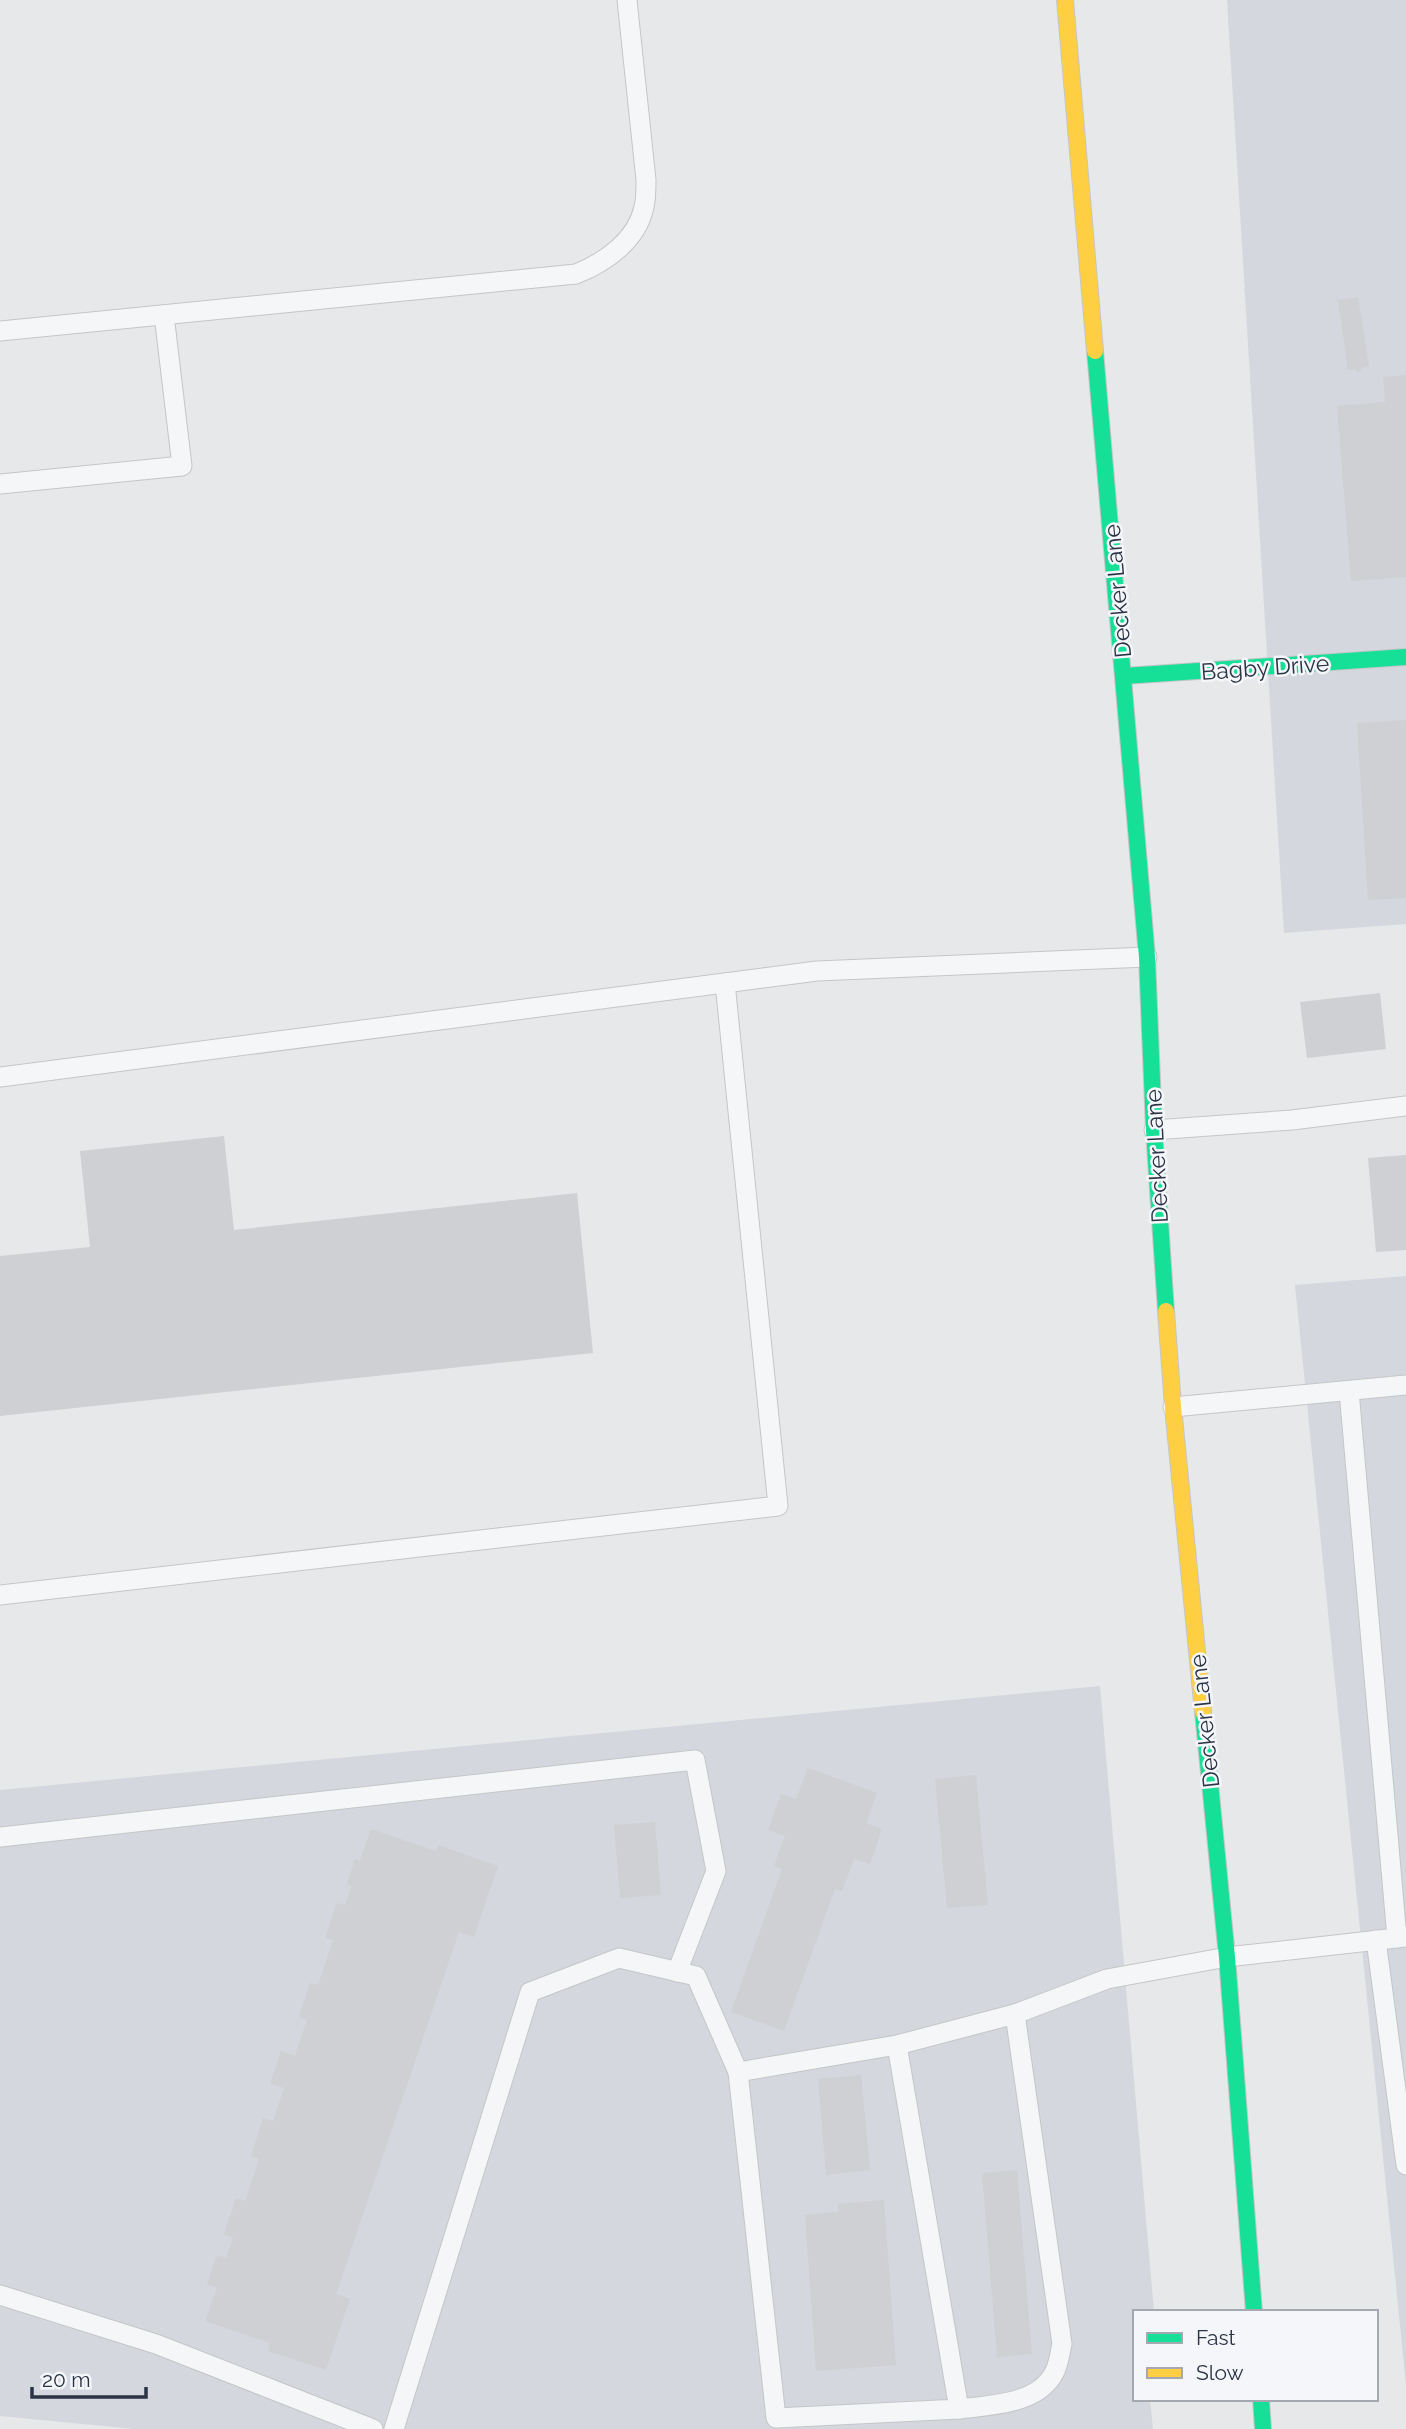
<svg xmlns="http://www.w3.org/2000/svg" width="1406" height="2429" font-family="Raleway,sans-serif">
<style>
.built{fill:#d4d7dd}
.building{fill:#ced0d3}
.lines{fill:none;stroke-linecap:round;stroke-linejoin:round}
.lane-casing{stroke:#c4c6c8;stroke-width:21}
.fast-casing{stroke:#c4c6c8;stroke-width:18}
.slow-casing{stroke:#c4c6c8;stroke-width:18}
.lane{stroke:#f5f6f7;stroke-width:19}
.fast{stroke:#16e098;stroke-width:16}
.slow{stroke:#ffcf43;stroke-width:16}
.labels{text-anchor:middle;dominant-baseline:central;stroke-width:5;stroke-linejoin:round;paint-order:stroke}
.street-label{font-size:23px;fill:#2b3445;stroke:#f4f6f9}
</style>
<rect width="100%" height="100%" fill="#e6e8ea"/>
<!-- built -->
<g class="built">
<path d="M1227,0H1406V924L1284,933Z"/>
<path d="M1406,1276V2385L1295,1285Z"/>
<path d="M1100,1686L1154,2312H1135V2399H1150L1153,2429H134L0,2416V1790Z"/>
</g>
<!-- building -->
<g class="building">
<path d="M1358,297L1369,367L1361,368L1362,371L1356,372V369L1348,370L1338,300Z"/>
<path d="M1406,375V577L1351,581L1337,406L1385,402L1383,377Z"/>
<path d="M1406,720V898L1368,900L1357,723Z"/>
<path d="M1380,993L1386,1049L1307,1058L1300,1002Z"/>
<path d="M224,1136L234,1230L577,1193L593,1353L0,1416V1256L90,1247L80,1151Z"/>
<path d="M1406,1155V1250L1376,1252L1368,1158Z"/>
<path d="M808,1768L877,1793L866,1823L882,1829L870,1864L854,1859L842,1891L835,1889L784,2031L731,2012L782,1869L774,1866L785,1836L768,1830L781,1794L796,1799Z"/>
<path d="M976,1775L988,1905L947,1908L935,1779Z"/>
<path d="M655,1822L661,1895L620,1898L614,1825Z"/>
<path d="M371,1829L436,1851L438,1845L498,1866L474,1937L459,1932L336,2294L350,2299L326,2370L268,2351L270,2343L205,2321L217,2288L207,2284L217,2255L226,2258L233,2238L224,2234L236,2198L245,2201L259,2159L251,2156L263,2118L273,2121L284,2088L270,2084L281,2051L295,2056L307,2020L299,2017L310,1983L318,1985L333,1940L325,1938L337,1903L345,1905L352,1886L347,1884L355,1859L360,1861Z"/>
<path d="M861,2075L870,2170L826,2175L818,2079Z"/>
<path d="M1017,2170L1032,2354L997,2357L982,2173Z"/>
<path d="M884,2200L896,2365L816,2371L805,2215L838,2212V2204Z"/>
</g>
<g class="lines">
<defs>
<g id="lane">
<path d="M0,331L576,274C606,262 637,240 644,207C646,199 646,189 646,180L627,0"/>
<path d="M0,484L182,466L164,315"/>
<path d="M0,1077L817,971L1147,957"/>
<path d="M1154,1130L1292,1120L1406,1106"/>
<path d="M1349,1391L1397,1938"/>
<path d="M1173,1407L1406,1385"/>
<path d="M0,1595L778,1506L725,983"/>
<path d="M0,1837L695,1760L716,1871L677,1972"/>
<path d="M1376,1940L1406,2165"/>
<path d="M738,2072L776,2418L959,2409L897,2045"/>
<path d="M0,2295L156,2344L373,2429"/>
<path d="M959,2409C990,2405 1039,2405 1055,2371C1059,2363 1060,2352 1062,2344L1015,2014"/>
<path d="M394,2429L530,1992L619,1958L696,1976L738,2072L897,2045L1015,2014L1107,1979L1227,1957L1406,1937"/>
</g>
<g id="fast">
<path d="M1095,351L1147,957L1154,1130L1166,1311"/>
<path d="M1124,676L1406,657"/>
<path d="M1203,1712L1227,1957L1254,2312"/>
<path d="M1261,2399L1263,2429"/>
</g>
<g id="slow">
<path d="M1065,0L1095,351"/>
<path d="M1166,1311L1173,1407L1203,1712"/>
</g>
</defs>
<!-- lane casing -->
<use href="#lane" class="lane-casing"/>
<!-- fast casing -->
<use href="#fast" class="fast-casing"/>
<!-- slow casing -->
<use href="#slow" class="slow-casing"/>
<!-- lane -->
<use href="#lane" class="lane"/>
<!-- fast -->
<use href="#fast" class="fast"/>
<!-- slow -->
<use href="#slow" class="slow"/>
</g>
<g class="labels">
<!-- street labels -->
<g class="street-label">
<text transform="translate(1117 591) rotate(-95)">Decker Lane</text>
<text transform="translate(1265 667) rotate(-4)">Bagby Drive</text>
<text transform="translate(1156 1156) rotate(-93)">Decker Lane</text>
<text transform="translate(1204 1721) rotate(-96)">Decker Lane</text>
</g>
</g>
<!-- legend -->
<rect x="1133" y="2310" width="245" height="91" fill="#f4f6f9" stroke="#a4a8b1" stroke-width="2"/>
<rect x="1147" y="2333" width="35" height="10" fill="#16e098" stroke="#a4a8b1" stroke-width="2"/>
<text x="1196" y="2345" font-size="21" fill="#2b3445">Fast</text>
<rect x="1147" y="2368" width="35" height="10" fill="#ffcf43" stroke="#a4a8b1" stroke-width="2"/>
<text x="1196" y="2380" font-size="21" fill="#2b3445">Slow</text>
<!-- scale -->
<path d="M32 2387v10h114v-10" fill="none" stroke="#2b3445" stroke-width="3.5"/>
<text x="42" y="2387" font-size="21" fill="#2b3445" stroke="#f4f6f9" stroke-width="5" paint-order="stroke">20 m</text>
</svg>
